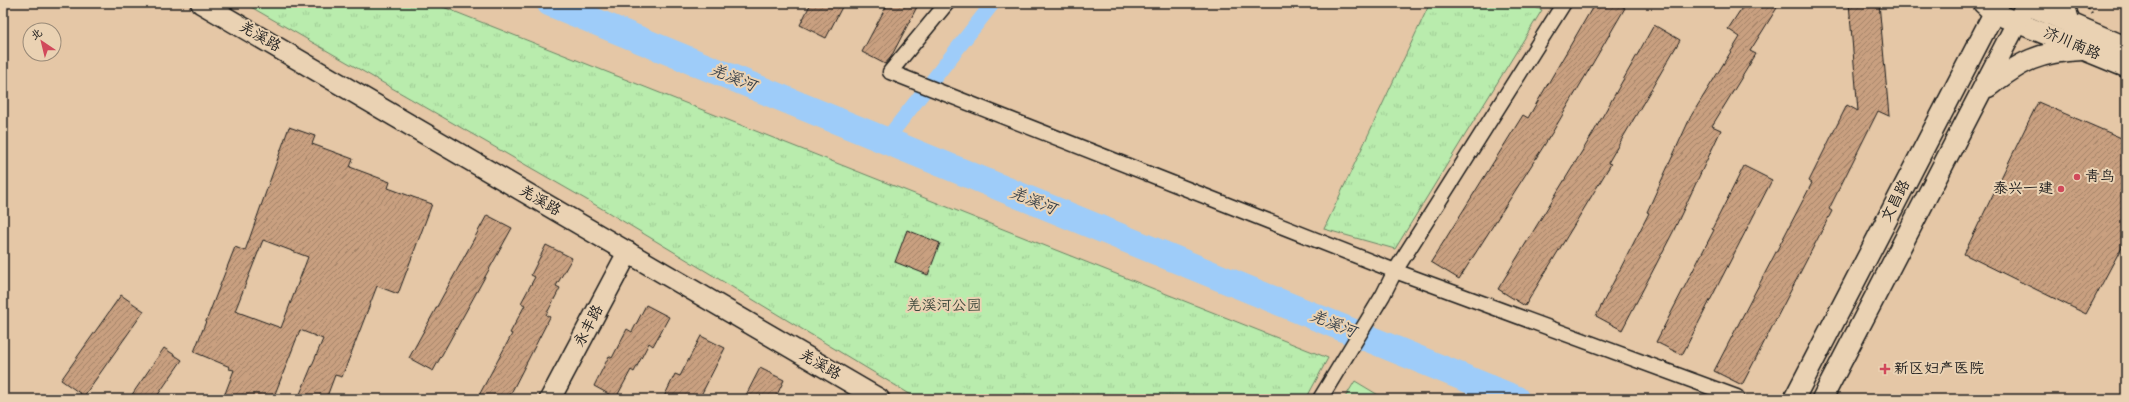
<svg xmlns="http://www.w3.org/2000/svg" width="2129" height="402" font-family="Mynerve,'LXGW WenKai TC',sans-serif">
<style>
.grass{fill:url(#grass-tufts);stroke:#6a8464}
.pitch{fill:#b9ecad;stroke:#6a8464}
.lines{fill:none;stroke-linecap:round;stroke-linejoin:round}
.canal{stroke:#9eccf9;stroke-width:15}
.river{stroke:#9eccf9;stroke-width:27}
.building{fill:url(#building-hatch);stroke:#1c1c1c;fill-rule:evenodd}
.street-casing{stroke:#1c1c1c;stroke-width:17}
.secondary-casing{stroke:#1c1c1c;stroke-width:23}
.path{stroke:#1c1c1c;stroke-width:2.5;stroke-dasharray:3 3;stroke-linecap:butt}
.street{stroke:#ead2b3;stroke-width:14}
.secondary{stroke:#ead2b3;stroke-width:20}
.poi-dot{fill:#d1495b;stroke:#ead2b3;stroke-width:1.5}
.labels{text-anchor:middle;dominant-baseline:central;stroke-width:4;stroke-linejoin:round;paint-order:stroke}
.street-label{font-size:15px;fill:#1c1c1c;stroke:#ead2b3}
.poi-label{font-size:15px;fill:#1c1c1c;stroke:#ead2b3;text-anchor:start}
.park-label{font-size:15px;fill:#3b4639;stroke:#ead2b3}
.water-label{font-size:16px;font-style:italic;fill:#363f48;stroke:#ead2b3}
</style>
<defs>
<pattern id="grass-tufts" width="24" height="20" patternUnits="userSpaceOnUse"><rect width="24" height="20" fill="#b9ecad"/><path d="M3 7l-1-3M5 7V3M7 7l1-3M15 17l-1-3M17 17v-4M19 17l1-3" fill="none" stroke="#9eca94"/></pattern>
<pattern id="building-hatch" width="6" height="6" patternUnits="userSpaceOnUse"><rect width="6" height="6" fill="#c9a080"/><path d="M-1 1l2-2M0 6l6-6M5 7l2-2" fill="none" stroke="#a28268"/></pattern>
</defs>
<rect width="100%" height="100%" fill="#e5c7a6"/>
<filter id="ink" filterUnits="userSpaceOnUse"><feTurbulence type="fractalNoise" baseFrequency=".025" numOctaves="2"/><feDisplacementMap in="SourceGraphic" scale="8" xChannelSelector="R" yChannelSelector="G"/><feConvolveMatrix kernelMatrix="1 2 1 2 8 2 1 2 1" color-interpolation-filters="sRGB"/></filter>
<g filter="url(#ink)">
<!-- grass -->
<g class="grass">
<path d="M244,3H433L1328,358L1306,399H918L606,211Z"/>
<path d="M1430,3H1524L1542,10L1395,249L1324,229Z"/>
</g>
<!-- pitch -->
<path class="pitch" d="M1355,381L1385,399H1344Z"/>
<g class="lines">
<!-- canal -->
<g class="canal">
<path d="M886,140L993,3"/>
<path d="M1485,399L1491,389"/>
</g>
<!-- river -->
<path class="river" d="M550,3L1516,399"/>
</g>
<!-- building -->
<g class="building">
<path d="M811,3H844L826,38L800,25Z"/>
<path d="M888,3H919L891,57L885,64L862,52Z"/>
<path d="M1595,3H1617L1625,8L1552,133L1459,279L1431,262L1523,115L1528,118Z"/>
<path d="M1745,3H1780L1750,51L1756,54L1712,126L1721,130L1673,232L1622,330L1596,316L1649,213L1647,212L1691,116L1740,37L1728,29Z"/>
<path d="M1849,3H1879L1889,116L1878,111L1829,209L1832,211L1742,385L1714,371L1812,183L1809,181L1847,105L1858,111Z"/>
<path d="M1654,25L1680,40L1608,163L1611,164L1525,306L1498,289L1592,135Z"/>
<path d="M2038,102L2126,140V239L2086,314L1964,254Z"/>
<path d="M289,127L315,136L312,144L353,159L350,167L390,182L388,188L432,204L398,294L377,286L342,377L335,375L326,399H315L300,394L323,339L300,330L273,399H223L234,370L229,369L230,367L194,352L235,247L245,251ZM263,240L308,257L281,328L235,311Z"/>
<path d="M1744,166L1772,180L1682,355L1656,342L1714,230L1712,229Z"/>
<path d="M487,215L512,228L433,371L409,358Z"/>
<path d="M907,230L940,243L928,275L895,262Z"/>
<path d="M546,245L572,258L556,286L560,288L546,315L550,317L508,399H477L512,334L510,333L525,305L521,303L535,277L531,275Z"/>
<path d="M121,295L144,311L84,396L61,380Z"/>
<path d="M646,305L669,317L653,346L649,343L634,372L631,370L616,398L594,386L609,356L612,358L627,329L632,332Z"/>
<path d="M701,336L725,348L699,399H663L675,374L680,376Z"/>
<path d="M164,348L182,360L155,399H129Z"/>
<path d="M760,368L784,380L775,399H744Z"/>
</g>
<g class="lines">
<defs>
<g id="street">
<path d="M947,3L890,72L1395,271L1737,397"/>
<path d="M1320,399L1383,295L1395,271L1564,3"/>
</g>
<g id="secondary">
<path d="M201,3L879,399"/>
<path d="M1983,3L1994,13L2126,67"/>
<path d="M2023,3L2126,47"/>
<path d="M2064,3L2070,24"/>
<path d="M1988,87C2022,61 2038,52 2082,50"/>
<path d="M550,399L628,252"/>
<path d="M1794,399L1999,3"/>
<path d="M1822,399L2027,3"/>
</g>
</defs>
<!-- street casing -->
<use href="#street" class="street-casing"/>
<!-- secondary casing -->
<use href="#secondary" class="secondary-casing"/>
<!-- path -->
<path class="path" d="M2083,3L2092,13"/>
<!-- street -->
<use href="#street" class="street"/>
<!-- secondary -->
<use href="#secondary" class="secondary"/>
</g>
</g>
<!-- markers -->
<g class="poi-dot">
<circle cx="2077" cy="177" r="4"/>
<circle cx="2061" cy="189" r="4"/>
<path d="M1883 363h4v4h4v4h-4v4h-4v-4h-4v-4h4z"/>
</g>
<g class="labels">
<!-- street labels -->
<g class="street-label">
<text transform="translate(260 37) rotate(30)">羌溪路</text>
<text transform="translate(2072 44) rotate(23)">济川南路</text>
<text transform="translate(540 201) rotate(30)">羌溪路</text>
<text transform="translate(1896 201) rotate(-63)">文昌路</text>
<text transform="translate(589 326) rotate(-62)">永丰路</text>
<text transform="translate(820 365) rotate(30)">羌溪路</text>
</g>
<!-- poi labels -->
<g class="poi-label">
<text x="2085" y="177">青鸟</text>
<text x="2053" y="189" text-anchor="end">泰兴一建</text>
<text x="1894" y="369">新区妇产医院</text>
</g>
<!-- park labels -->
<g class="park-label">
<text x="944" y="306">羌溪河公园</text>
</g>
<!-- water labels -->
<g class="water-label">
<text transform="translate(733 78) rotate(22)">羌溪河</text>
<text transform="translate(1033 201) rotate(22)">羌溪河</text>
<text transform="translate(1333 324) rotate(22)">羌溪河</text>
</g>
</g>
<!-- margin -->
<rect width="2129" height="402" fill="none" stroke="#ead2b3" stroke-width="16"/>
<rect x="8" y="8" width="2113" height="386" fill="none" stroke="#1c1c1c" stroke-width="1.5" filter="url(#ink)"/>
<!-- north arrow -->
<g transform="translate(42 42) rotate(325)"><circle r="19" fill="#ead2b3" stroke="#988977"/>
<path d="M0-3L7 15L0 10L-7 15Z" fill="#d1495b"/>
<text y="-6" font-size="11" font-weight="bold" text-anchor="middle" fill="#1c1c1c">北</text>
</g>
</svg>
